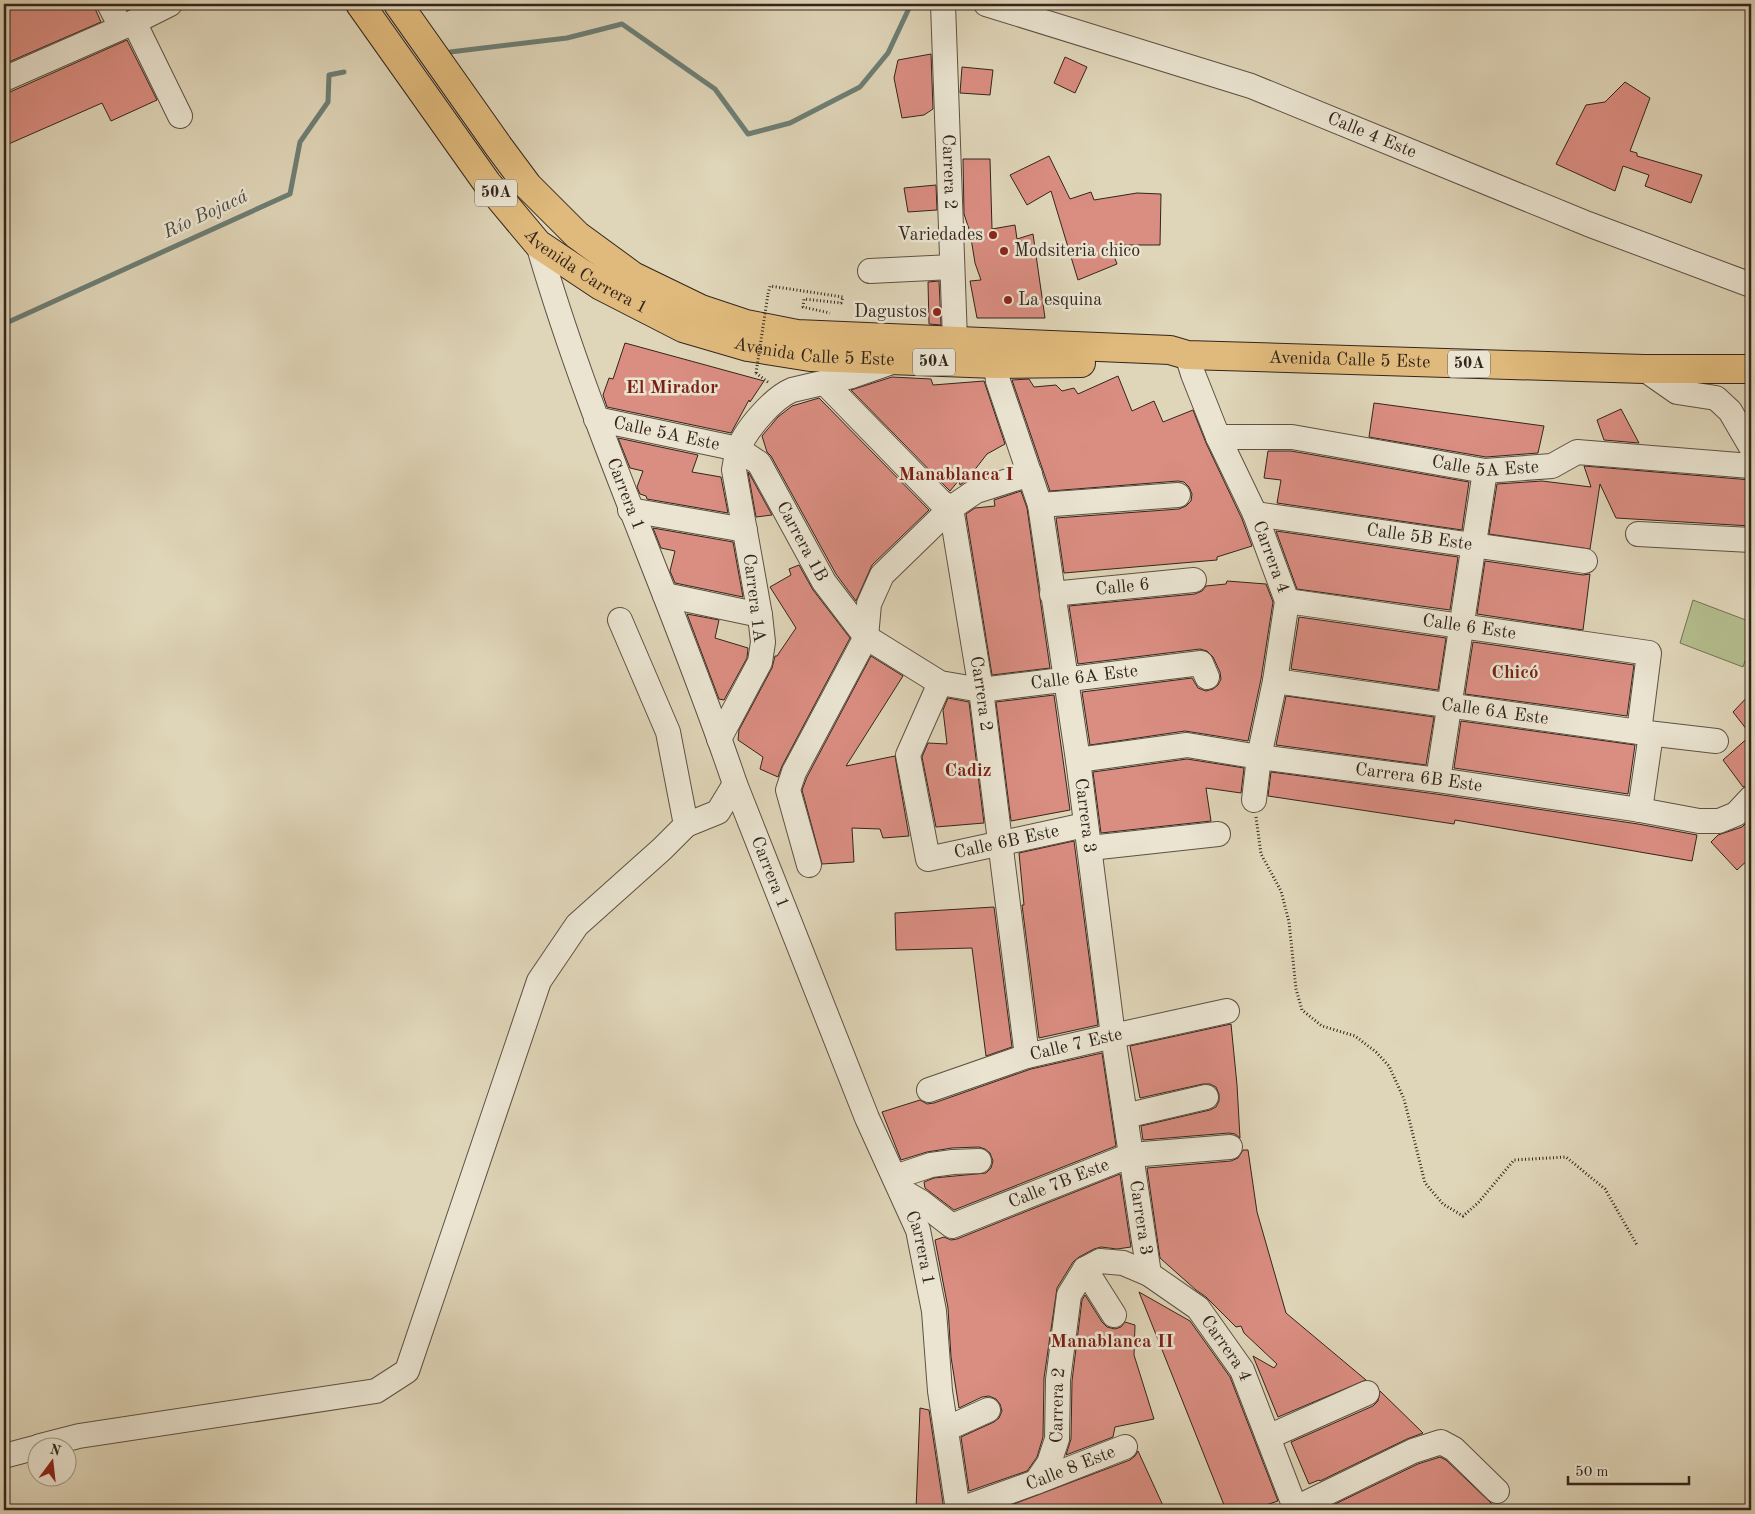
<svg xmlns="http://www.w3.org/2000/svg" width="1755" height="1514" font-family="'Old Standard TT',serif">
<style>
.green{fill:#b4bd8e;stroke:#747155}
.lines{fill:none;stroke-linecap:round;stroke-linejoin:round}
.stream{stroke:#6d7e74;stroke-width:5}
.building{fill:#da8d81;stroke:#33251c}
.minor-casing{stroke:#5e5143;stroke-width:26}
.major-casing{stroke:#33251c;stroke-width:30}
.path{stroke:#33251c;stroke-width:3;stroke-dasharray:1 2.5;stroke-linecap:butt}
.minor{stroke:#eae4d1;stroke-width:24}
.major{stroke:#e0ba7c;stroke-width:28}
.path-bridge{stroke:#33251c;stroke-width:3;stroke-dasharray:1 2.5;stroke-linecap:butt}
.poi-dot{fill:#8f2418;stroke:#eae4d1;stroke-width:2}
.labels{text-anchor:middle;dominant-baseline:central;stroke-width:5;stroke-linejoin:round;paint-order:stroke}
.shield{fill:#eae4d1;stroke:#6a5e52;stroke-width:1}
.shield-label{font-size:16px;font-weight:bold;fill:#33251c}
.street-label{font-size:18px;fill:#33251c;stroke:#eae4d1}
.poi-label{font-size:18px;fill:#33251c;stroke:#eae4d1;text-anchor:end}
.water-label{font-size:19px;font-style:italic;fill:#4b4a40;stroke:#eae4d1}
.neighbourhood-label{font-size:19px;font-weight:bold;fill:#7a1f14;stroke:#eae4d1}
</style>
<rect width="100%" height="100%" fill="#dfd5b8"/>
<filter id="stains"><feTurbulence type="fractalNoise" baseFrequency=".004" numOctaves="4"/><feColorMatrix values="0 0 0 0 .2 0 0 0 0 .09 0 0 0 0 .02 0 0 0 .5 -.17"/></filter>
<radialGradient id="worn" r=".72"><stop offset=".6" stop-color="#630" stop-opacity="0"/><stop offset="1" stop-color="#630" stop-opacity=".3"/></radialGradient>
<!-- green -->
<path class="green" d="M1693,600L1751,622V643L1743,667L1680,643Z"/>
<g class="lines">
<!-- stream -->
<g class="stream">
<path d="M450,52L567,38L622,24L715,89L748,134L790,123L860,87L888,53L911,4"/>
<path d="M4,324L290,194L300,142L328,102L329,75L344,72"/>
</g>
</g>
<!-- building -->
<g class="building">
<path d="M4,4H93L101,22L4,64Z"/>
<path d="M127,40L157,100L111,121L102,103L4,146V93L10,92Z"/>
<path d="M931,54L933,109L924,115L902,118L894,78L898,60Z"/>
<path d="M1065,57L1087,67L1075,93L1054,83Z"/>
<path d="M962,67L993,70L990,95L960,93Z"/>
<path d="M1625,82L1650,98L1630,151L1637,153V156L1702,175L1691,203L1645,186L1649,175L1623,166L1615,191L1556,164L1586,105L1605,102Z"/>
<path d="M1049,156L1070,199L1091,192L1094,200L1137,193L1161,194L1160,245H1110L1117,264L1078,280L1051,191L1027,205L1010,175Z"/>
<path d="M963,159H990L992,229L1015,225L1017,239L1033,234L1045,318H977L970,281L981,280L975,263L970,232L964,214Z"/>
<path d="M936,185L937,210L908,212L904,188Z"/>
<path d="M939,281L941,325L929,324L928,282Z"/>
<path d="M625,343L764,381L750,402L749,400L731,433L607,407L603,395L609,378L613,379Z"/>
<path d="M1118,376L1132,411L1154,401L1163,422L1193,410L1206,443L1242,519L1252,546L1217,557V560L1064,573L1056,518L1179,509L1186,506L1191,501L1192,494L1189,487L1184,482L1178,481L1050,491L1012,380L1029,379L1034,387L1056,385L1062,391L1074,388L1078,394Z"/>
<path d="M892,377L931,379L933,385L984,381L1005,444L987,454L966,481L960,485L959,480L950,491L851,390Z"/>
<path d="M819,398L929,510L872,565L856,601L836,574L771,456L767,452L762,436L778,417L792,406Z"/>
<path d="M1374,403L1544,426L1538,453L1486,457L1369,437Z"/>
<path d="M1621,409L1639,443L1604,440L1597,420Z"/>
<path d="M618,438L698,455L692,472L721,477L728,513L647,499L646,496L640,494L637,487L643,471L630,468Z"/>
<path d="M1268,451H1291L1469,482L1462,530L1277,503L1281,480L1264,478Z"/>
<path d="M1584,466L1751,480V526L1616,518L1600,484L1590,549L1489,534L1497,484L1542,481L1591,487Z"/>
<path d="M748,472L749,473L772,515L756,517Z"/>
<path d="M1021,491L1027,508L1050,668L992,675L966,514L975,508L995,506L994,500Z"/>
<path d="M653,528L733,542L743,597L675,583L670,571L675,551L661,548Z"/>
<path d="M1276,531L1458,557L1450,610L1297,589Z"/>
<path d="M1485,561L1583,575L1590,574L1583,630L1477,614Z"/>
<path d="M799,565L813,590L850,638L782,766L778,777L760,769L763,757L738,740L739,730L772,668L775,656H777L796,628L770,587L791,575L789,569Z"/>
<path d="M1227,581L1266,584L1273,602L1261,679L1248,741L1185,731L1090,745L1082,692L1192,678L1198,688L1206,691L1213,689L1218,685L1221,679L1220,672L1213,657L1207,651L1200,649L1078,664L1069,606L1195,594L1202,591L1206,586L1226,584Z"/>
<path d="M687,614L719,620L715,638L748,648L747,658L724,700L719,699Z"/>
<path d="M1299,617L1446,638L1438,690L1291,669Z"/>
<path d="M1473,642L1634,665L1627,716L1465,694Z"/>
<path d="M871,656L903,676L846,766L895,756L909,836L883,838L880,829L852,828L854,862L822,864L802,790L807,777Z"/>
<path d="M1751,693V785L1743,787L1723,760L1751,735L1733,712Z"/>
<path d="M1054,695L1070,810L1011,821L996,702Z"/>
<path d="M1286,696L1434,717L1426,765L1276,745Z"/>
<path d="M948,698L969,702L984,823L936,827L922,757L928,743L947,744L943,710Z"/>
<path d="M1461,721L1635,745L1628,794L1454,768Z"/>
<path d="M1187,759L1244,768L1241,793L1206,788L1211,821L1101,833L1093,772Z"/>
<path d="M1271,772L1436,794L1638,824L1697,835L1692,861L1455,820L1454,824L1268,796Z"/>
<path d="M1751,818V857L1737,870L1711,842L1718,835L1742,827Z"/>
<path d="M1074,841L1098,1025L1039,1038L1022,905H1024L1019,853Z"/>
<path d="M994,907L1012,1047L986,1056L972,948L896,950L895,913Z"/>
<path d="M1231,1024L1237,1085L1240,1138L1235,1134L1229,1133L1143,1140L1141,1126L1210,1110L1216,1107L1219,1101V1094L1216,1087L1210,1084H1203L1140,1098L1130,1046Z"/>
<path d="M1102,1053L1116,1146L954,1210L925,1188L924,1182L934,1178L986,1173L991,1168L993,1161L990,1153L985,1149L979,1147L952,1148L927,1152L901,1160L882,1112L920,1100L927,1104L934,1103L1031,1069Z"/>
<path d="M1243,1150H1248L1257,1212L1286,1313L1366,1380L1278,1417L1253,1356L1274,1368L1277,1364L1244,1333L1241,1326L1236,1327L1206,1297L1196,1290L1160,1258L1147,1168L1231,1161L1238,1158Z"/>
<path d="M1120,1174L1131,1247L1117,1249L1101,1247L1094,1249L1079,1257L1073,1262L1057,1288L1044,1378L1043,1437L1037,1457L1027,1471L969,1491L961,1437L994,1422L999,1418L1002,1411L1000,1404L996,1399L989,1396L982,1397L959,1408L951,1357L948,1308L935,1240L944,1237L951,1240L957,1239Z"/>
<path d="M1139,1292L1190,1321L1230,1377L1278,1501L1251,1510H1226Z"/>
<path d="M1085,1295L1102,1322L1107,1327L1115,1329L1121,1327L1125,1322L1135,1325L1134,1355L1154,1419L1115,1427L1113,1437L1066,1455L1071,1439L1072,1381L1082,1300Z"/>
<path d="M1380,1391L1423,1433L1407,1439L1320,1481L1319,1480L1309,1484L1291,1442L1373,1406L1378,1401Z"/>
<path d="M920,1408L929,1410L944,1510H916Z"/>
<path d="M1138,1451L1165,1510H998L1130,1460L1135,1456Z"/>
<path d="M1440,1457L1446,1460L1491,1503L1495,1510H1333L1331,1506L1418,1464Z"/>
</g>
<g class="lines">
<defs>
<g id="minor">
<path d="M109,4L121,27"/>
<path id="s1" d="M943,4L955,340"/>
<path id="s2" d="M986,4L1251,86L1588,224L1751,285"/>
<path d="M134,22L180,116"/>
<path d="M4,79L134,22L170,4"/>
<path id="s3" d="M538,244C591,428 674,603 735,784L867,1118L918,1230L934,1311L940,1391L958,1510"/>
<path d="M870,271L952,267"/>
<path id="s4" d="M1187,355L1193,374L1218,437L1255,514L1287,601L1275,681L1259,757L1254,800"/>
<path id="s5" d="M996,364L998,381L1040,505L1078,760L1113,1036L1149,1274"/>
<path d="M1644,369L1677,392L1716,398L1730,411L1751,447"/>
<path id="s6" d="M825,383L940,501L951,508L981,690L1027,1056"/>
<path id="s7" d="M596,419L738,449L759,463L824,582L866,637L940,683L981,690L1201,663L1207,677"/>
<path id="s8" d="M1218,437H1292L1485,471L1552,466L1577,452L1751,466"/>
<path d="M1040,505L1178,495"/>
<path d="M630,510L745,530"/>
<path id="s9" d="M1255,514L1585,561"/>
<path d="M1638,534L1751,540"/>
<path id="s10" d="M1052,594L1194,580"/>
<path d="M665,595L760,615"/>
<path id="s11" d="M1287,601L1649,653L1639,732"/>
<path d="M620,620L668,732L686,825"/>
<path id="s12" d="M1275,681L1639,732L1716,741"/>
<path id="s13" d="M940,683L908,755L928,859L1085,825"/>
<path d="M719,739L760,662L763,642L760,615L734,470C735,464 736,457 738,451C744,431 773,398 792,390L852,376L892,362"/>
<path id="s14" d="M1078,760L1187,745L1259,757L1438,780L1640,810L1699,821H1719L1736,814L1751,798"/>
<path d="M1438,780L1485,471"/>
<path d="M1640,810L1651,734"/>
<path d="M1090,848L1218,834"/>
<path d="M809,865L788,790L794,772L866,637L869,604L882,575L951,508L976,491L1030,474"/>
<path id="s15" d="M929,1090L1027,1056L1113,1036L1227,1011"/>
<path d="M1125,1116L1206,1097"/>
<path d="M895,1177L931,1165L953,1162L979,1161"/>
<path id="s16" d="M902,1191L921,1202L952,1226L1131,1155L1230,1147"/>
<path d="M1085,1269L1114,1315"/>
<path d="M946,1429L988,1410"/>
<path d="M1268,1437L1367,1393"/>
<path d="M40,1446L79,1436L376,1391L407,1371L539,981L577,925L662,849L686,825L718,812L735,784"/>
<path d="M4,1456L38,1447"/>
<path id="s17" d="M1036,1482L1049,1463L1057,1439L1058,1380L1069,1295L1085,1269L1100,1261L1123,1263L1149,1274L1198,1308L1242,1370L1296,1510"/>
<path d="M1296,1508L1413,1451L1441,1442L1454,1449L1497,1491"/>
<path id="s18" d="M958,1510L1036,1482L1125,1447"/>
</g>
<g id="major">
<path id="s19" d="M360,4L487,183L538,244L601,286L683,328L748,347L810,357L996,364L1081,363"/>
<path id="s20" d="M398,4L499,147L528,186L577,235L633,276L701,309L746,324L797,334L1170,350L1187,355L1644,369H1751"/>
</g>
</defs>
<!-- minor casing -->
<use href="#minor" class="minor-casing"/>
<!-- major casing -->
<use href="#major" class="major-casing"/>
<!-- path -->
<g class="path">
<path d="M768,294L770,286L843,297L841,303L804,299L803,307L830,313"/>
<path d="M756,373L769,383"/>
<path d="M1256,817L1261,854L1281,891L1289,922L1296,989L1302,1010L1322,1026L1355,1036L1376,1052L1389,1066L1404,1099L1425,1183L1443,1204L1463,1216L1478,1203L1514,1160L1566,1157L1605,1189L1637,1245"/>
</g>
<!-- minor -->
<use href="#minor" class="minor"/>
<!-- major -->
<use href="#major" class="major"/>
<!-- path-bridge -->
<path class="path-bridge" d="M756,373L768,294"/>
</g>
<!-- markers -->
<g class="poi-dot">
<circle cx="993" cy="235" r="5"/>
<circle cx="1004" cy="251" r="5"/>
<circle cx="1008" cy="300" r="5"/>
<circle cx="937" cy="312" r="5"/>
</g>
<g class="labels">
<!-- shield labels -->
<g class="shield">
<rect x="475" y="179.5" width="42" height="27" rx="4"/>
<rect x="913" y="348.5" width="42" height="27" rx="4"/>
<rect x="1448" y="350.5" width="42" height="27" rx="4"/>
</g>
<g class="shield-label">
<text x="496" y="193">50A</text>
<text x="934" y="362">50A</text>
<text x="1469" y="364">50A</text>
</g>
<!-- street labels -->
<g class="street-label">
<text stroke="none"><textPath href="#s2" startOffset="408">Calle 4 Este</textPath></text>
<text stroke="none"><textPath href="#s1" startOffset="168">Carrera 2</textPath></text>
<text stroke="none"><textPath href="#s19" startOffset="354">Avenida Carrera 1</textPath></text>
<text stroke="none"><textPath href="#s19" startOffset="601">Avenida Calle 5 Este</textPath></text>
<text stroke="none"><textPath href="#s20" startOffset="1091">Avenida Calle 5 Este</textPath></text>
<text stroke="none"><textPath href="#s7" startOffset="72">Calle 5A Este</textPath></text>
<text stroke="none"><textPath href="#s8" startOffset="270">Calle 5A Este</textPath></text>
<text stroke="none"><textPath href="#s3" startOffset="265">Carrera 1</textPath></text>
<text stroke="none"><textPath href="#s9" startOffset="166">Calle 5B Este</textPath></text>
<text stroke="none"><textPath href="#s7" startOffset="260">Carrera 1B</textPath></text>
<text stroke="none"><textPath href="#s4" startOffset="219">Carrera 4</textPath></text>
<text stroke="none"><textPath href="#s10" startOffset="71">Calle 6</textPath></text>
<text transform="translate(754 598) rotate(83)">Carrera 1A</text>
<text stroke="none"><textPath href="#s11" startOffset="184">Calle 6 Este</textPath></text>
<text stroke="none"><textPath href="#s7" startOffset="608">Calle 6A Este</textPath></text>
<text stroke="none"><textPath href="#s6" startOffset="366">Carrera 2</textPath></text>
<text stroke="none"><textPath href="#s12" startOffset="222">Calle 6A Este</textPath></text>
<text stroke="none"><textPath href="#s14" startOffset="344">Carrera 6B Este</textPath></text>
<text stroke="none"><textPath href="#s5" startOffset="462">Carrera 3</textPath></text>
<text stroke="none"><textPath href="#s13" startOffset="265">Calle 6B Este</textPath></text>
<text stroke="none"><textPath href="#s3" startOffset="670">Carrera 1</textPath></text>
<text stroke="none"><textPath href="#s15" startOffset="154">Calle 7 Este</textPath></text>
<text stroke="none"><textPath href="#s16" startOffset="176">Calle 7B Este</textPath></text>
<text stroke="none"><textPath href="#s5" startOffset="868">Carrera 3</textPath></text>
<text stroke="none"><textPath href="#s3" startOffset="1075">Carrera 1</textPath></text>
<text stroke="none"><textPath href="#s17" startOffset="401">Carrera 4</textPath></text>
<text stroke="none"><textPath href="#s17" startOffset="82">Carrera 2</textPath></text>
<text stroke="none"><textPath href="#s18" startOffset="120">Calle 8 Este</textPath></text>
</g>
<!-- poi labels -->
<g class="poi-label">
<text x="983" y="235">Variedades</text>
<text x="1014" y="251" text-anchor="start">Modsiteria chico</text>
<text x="1018" y="300" text-anchor="start">La esquina</text>
<text x="927" y="312">Dagustos</text>
</g>
<!-- water labels -->
<g class="water-label">
<text transform="translate(206 215) rotate(-25)">Río Bojacá</text>
</g>
<!-- neighbourhood labels -->
<g class="neighbourhood-label">
<text x="672" y="388">El Mirador</text>
<text x="956" y="475">Manablanca I</text>
<text x="1515" y="673">Chicó</text>
<text x="968" y="771">Cadiz</text>
<text x="1112" y="1342">Manablanca II</text>
</g>
</g>
<!-- margin -->
<rect width="1755" height="1514" fill="none" stroke="#dfd5b8" stroke-width="20"/>
<rect x="5" y="5" width="1745" height="1504" fill="none" stroke="#33251c" stroke-width="2.5"/>
<rect x="10" y="10" width="1735" height="1494" fill="none" stroke="#33251c"/>
<!-- north arrow -->
<g transform="translate(52 1462) rotate(15)"><circle r="24" fill="#eae4d1" stroke="#a19889"/>
<path d="M0-4L9 19L0 12L-9 19Z" fill="#8f2418"/>
<text y="-8" font-size="14" font-weight="bold" text-anchor="middle" fill="#33251c">N</text>
</g>
<!-- scale -->
<path d="M1568 1476v8h121v-8" fill="none" stroke="#33251c" stroke-width="2.5"/>
<text x="1575" y="1476" font-size="15" fill="#33251c" stroke="#eae4d1" stroke-width="4" paint-order="stroke">50 m</text>
<rect width="100%" height="100%" filter="url(#stains)"/>
<rect width="100%" height="100%" fill="url(#worn)"/>
</svg>
